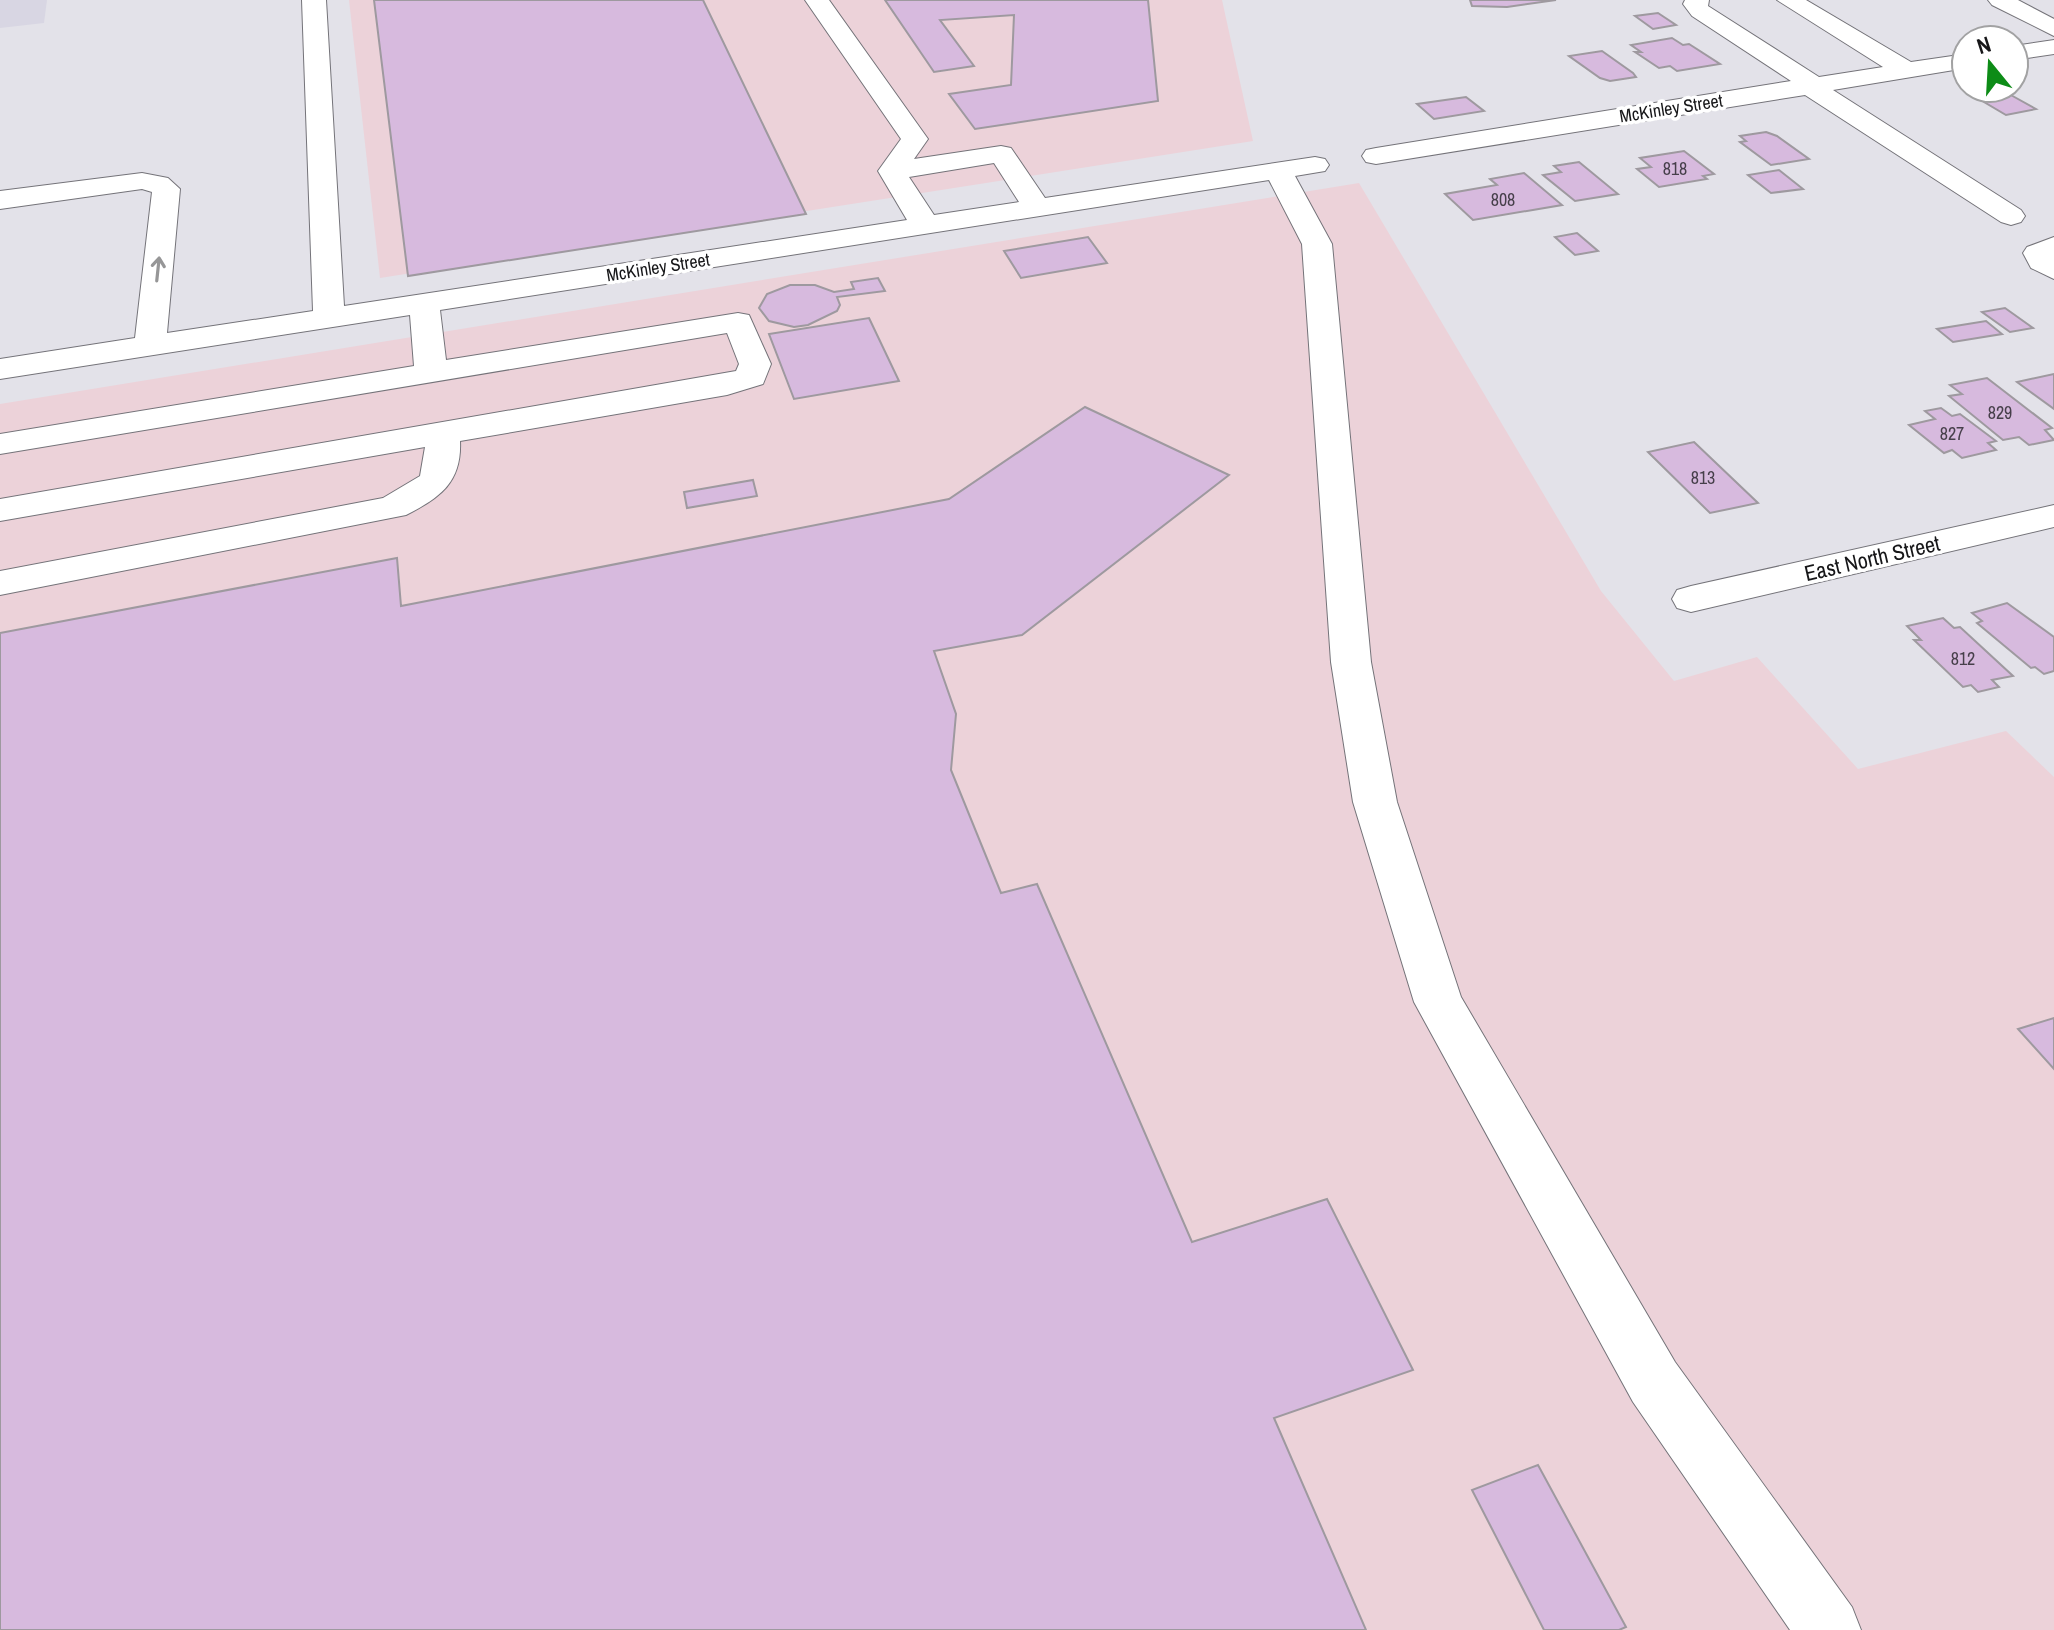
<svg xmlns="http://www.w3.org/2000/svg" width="2054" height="1630" font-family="'Archivo Narrow',sans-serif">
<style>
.built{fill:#d8d6e3}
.industrial{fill:#ecd2d9}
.building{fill:#d7bade;stroke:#9e999f;stroke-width:2}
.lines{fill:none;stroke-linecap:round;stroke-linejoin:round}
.minor-casing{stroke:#747379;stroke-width:2}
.minor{fill:#fff;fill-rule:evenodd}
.oneway{stroke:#969697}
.labels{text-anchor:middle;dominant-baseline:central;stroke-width:7;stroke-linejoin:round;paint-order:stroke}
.far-street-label{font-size:18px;fill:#161618;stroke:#fff}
.number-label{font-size:18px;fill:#463f4a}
.street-label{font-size:22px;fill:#161618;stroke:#fff}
</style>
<rect width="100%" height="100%" fill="#e3e2e9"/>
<!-- built -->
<path class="built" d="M0,0H47L44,23L0,28Z"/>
<!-- industrial -->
<g class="industrial">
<path d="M349,0H1222L1253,141L380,278Z"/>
<path d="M1359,183L1601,591L1674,681L1757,657L1858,769L2006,731L2054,777V1630H0V404Z"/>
</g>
<!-- building -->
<g class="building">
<path d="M374,0H703L806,214L408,276Z"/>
<path d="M885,0H1148L1158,101L975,129L949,94L1011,85L1014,15L940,20L974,66L934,72Z"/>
<path d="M1470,0H1556L1507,7L1472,6Z"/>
<path d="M1658,13L1676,25L1653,29L1635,16Z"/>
<path d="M1672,38L1683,45L1689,44L1720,64L1677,71L1670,66L1659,68L1635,52H1641L1631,45Z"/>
<path d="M1602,51L1633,73L1636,77L1610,81L1600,78L1569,56Z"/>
<path d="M2009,94L2036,109L2006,115L1979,99Z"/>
<path d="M1466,97L1484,111L1434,119L1417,104Z"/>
<path d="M1766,132L1777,136L1809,159L1771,165L1740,142L1746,141L1740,136Z"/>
<path d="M1684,151L1714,174L1703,176L1707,179L1659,187L1637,169L1651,167L1640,158Z"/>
<path d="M1579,162L1618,194L1575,201L1543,175L1561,172L1554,166Z"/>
<path d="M1779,170L1803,189L1771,193L1748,175Z"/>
<path d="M1524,173L1562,205L1473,220L1445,194L1497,185L1490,179Z"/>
<path d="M1577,233L1598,251L1575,255L1555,237Z"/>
<path d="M1088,237L1107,263L1021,278L1004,251Z"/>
<path d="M878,278L885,291L837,297L840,305L837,311L808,325L794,327L769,321L759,308L767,294L790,285H815L834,292L854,289L851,282Z"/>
<path d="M2005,308L2033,328L2010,332L1982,312Z"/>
<path d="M869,318L899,381L794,399L769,334Z"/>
<path d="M1986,321L2002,334L1953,342L1937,329Z"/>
<path d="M2054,374V409L2017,382Z"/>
<path d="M1987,378L2052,428L2045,430L2054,440L2029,445L2019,437L2003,440L1949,396L1962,394L1950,385Z"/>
<path d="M1085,407L1229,475L1022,635L934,651L956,714L951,770L1001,893L1037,884L1192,1242L1327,1199L1413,1370L1274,1418L1366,1630H0V633L397,558L401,606L949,499Z"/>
<path d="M1941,408L1952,416L1960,414L1996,441L1988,443L1996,450L1962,458L1952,450L1944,453L1909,425L1935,419L1925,411Z"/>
<path d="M1694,442L1758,503L1710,513L1648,452Z"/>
<path d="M753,480L757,496L687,508L684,492Z"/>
<path d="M2007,603L2054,637V671L2044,674L2035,667L2031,668L1977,623L1982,621L1972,613Z"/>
<path d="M1943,618L1954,628L1960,627L2013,676L1992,680L1999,687L1978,692L1971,685L1963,687L1914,640H1921L1907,626Z"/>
<path d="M2054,1018V1069L2018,1029Z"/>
<path d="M1538,1465L1626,1627L1619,1630H1544L1472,1490Z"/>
</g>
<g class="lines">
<defs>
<g id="minor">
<path d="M302,0H326L344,306L907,220L878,171L901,139L805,0H829L928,139L914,159L1001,146L1011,148L1045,198L1315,157L1325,159L1329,165L1325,171L1295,176L1332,244L1371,662L1397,802L1461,997L1675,1362L1852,1607L1861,1630H1790L1633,1402L1414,1002L1353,802L1331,662L1302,244L1269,180L440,310L446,360L738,313L749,315L771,364L763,384L727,395L460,441C462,482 440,498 406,515L0,595V571L383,498L420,476L425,447L0,521V499L736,371L739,364L727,333L0,454V434L414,366L410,315L0,379V359L135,338L152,192L142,189L0,209V191L142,173L168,178L180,189L167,333L313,311ZM994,163L1019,202L934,215L909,177Z"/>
<path d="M1685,0H1709L1708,6L1819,77L1883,67L1777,0H1806L1911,62L1966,54V68L1833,90L2021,210L2025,216L2021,222L2011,225L2001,222L1805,95L1376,164L1366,162L1362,156L1366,150L1376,148L1791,81L1692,16L1683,4Z"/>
<path d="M1988,0H2018L2054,19V36L1992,5Z"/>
<path d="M2054,40V54L2014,60V46Z"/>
<path d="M2054,237V279L2031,268L2023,253L2027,247Z"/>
<path d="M2054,505V527L1691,612L1677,608L1672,599L1677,590L1691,586Z"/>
</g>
</defs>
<!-- minor casing -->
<use href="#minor" class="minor-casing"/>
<!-- minor -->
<use href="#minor" class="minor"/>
</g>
<!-- one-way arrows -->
<defs><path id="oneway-shaft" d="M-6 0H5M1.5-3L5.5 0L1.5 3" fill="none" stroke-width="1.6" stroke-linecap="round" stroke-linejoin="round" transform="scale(2)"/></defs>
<use class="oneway" href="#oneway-shaft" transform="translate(158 269) rotate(-84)"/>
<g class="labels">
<!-- far-street labels -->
<g class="far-street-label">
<text transform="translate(1671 108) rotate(-9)">McKinley Street</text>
<text transform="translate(658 267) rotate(-9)">McKinley Street</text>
</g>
<!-- number labels -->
<g class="number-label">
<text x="1675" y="168">818</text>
<text x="1503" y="199">808</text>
<text x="2000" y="412">829</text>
<text x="1952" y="433">827</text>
<text x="1703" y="477">813</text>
<text x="1963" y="658">812</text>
</g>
<!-- street labels -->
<g class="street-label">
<text transform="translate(1872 558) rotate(-13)">East North Street</text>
</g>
</g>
<!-- north arrow -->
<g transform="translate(1990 64) rotate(342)"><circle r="38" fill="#ffffff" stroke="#a2a2a3" stroke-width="2"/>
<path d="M0-6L14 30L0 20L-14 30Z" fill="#0d8c17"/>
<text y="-12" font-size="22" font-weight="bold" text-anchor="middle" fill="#161618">N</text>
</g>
</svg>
